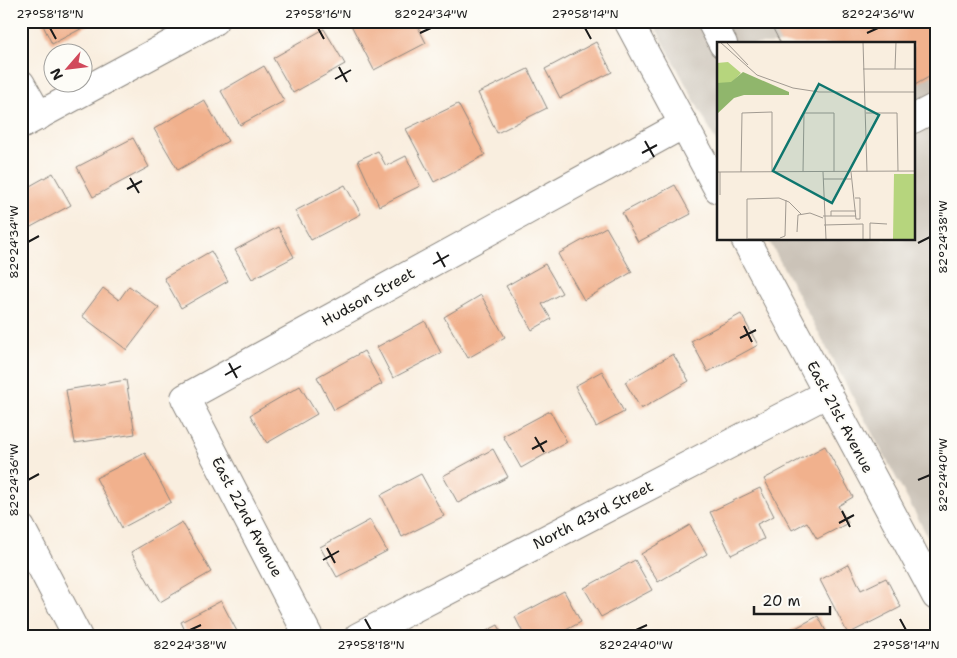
<svg xmlns="http://www.w3.org/2000/svg" width="957" height="658" font-family="'Shantell Sans',sans-serif">
<style>
.industrial{fill:#cbc3b8}
.building{fill:#f1b18d}
.lines{fill:none;stroke-linecap:round;stroke-linejoin:round}
.minor-casing{stroke:#8a857e;stroke-width:30}
.major-casing{stroke:#8a857e;stroke-width:30}
.minor{stroke:#fff;stroke-width:28}
.major{stroke:#fff;stroke-width:28}
.ticks{fill:none;stroke:#1c1c1c;stroke-width:2}
.labels{text-anchor:middle;dominant-baseline:central;stroke-width:4;stroke-linejoin:round;paint-order:stroke}
.street-label{font-size:15px;fill:#1c1c1c;stroke:#fdfcf7}
.inset-road{fill:none;stroke:#a19a91;stroke-width:1}
.view{fill:#0f766e;fill-opacity:0.15;stroke:#0f766e;stroke-width:2.5}
.inset-edge{fill:none;stroke:#1c1c1c;stroke-width:2.5}
.neatline{fill:none;stroke:#1c1c1c;stroke-width:2}
.ticks-label{font-size:12px;text-anchor:middle;fill:#1c1c1c}
</style>
<rect width="100%" height="100%" fill="#fdfcf7"/>
<filter id="ink" filterUnits="userSpaceOnUse"><feTurbulence type="fractalNoise" baseFrequency=".02" numOctaves="2"/><feDisplacementMap in="SourceGraphic" scale="10" xChannelSelector="R" yChannelSelector="G"/><feConvolveMatrix kernelMatrix="1 2 1 2 8 2 1 2 1" color-interpolation-filters="sRGB"/></filter>
<filter id="wash" filterUnits="userSpaceOnUse"><feTurbulence type="fractalNoise" baseFrequency=".0096" numOctaves="4" result="noise"/><feDisplacementMap in="SourceGraphic" scale="20" xChannelSelector="R" yChannelSelector="G"/><feGaussianBlur stdDeviation="1.12" result="paint"/><feColorMatrix in="noise" values="0 0 0 0 0 0 0 0 0 0 0 0 0 0 0 0 0 1.4 0 .05"/><feComposite in="paint" operator="in"/></filter>
<g filter="url(#wash)">
<rect width="100%" height="100%" fill="#f9eedf"/>
<!-- industrial -->
<path class="industrial" d="M652,21H936V552L768,239H913V44H718V145Z"/>
<g id="blocks">
<!-- building -->
<g class="building">
<path d="M41,21H96L52,44Z"/>
<path d="M349,21H415L426,43L374,70Z"/>
<path d="M769,21H936V73L913,86V44H781Z"/>
<path d="M324,29L345,64L293,93L273,58Z"/>
<path d="M596,42L612,72L560,98L545,69Z"/>
<path d="M264,66L284,101L240,125L221,91Z"/>
<path d="M528,69L547,108L497,133L478,93Z"/>
<path d="M204,100L228,141L178,170L154,129Z"/>
<path d="M458,104L485,155L434,182L406,129Z"/>
<path d="M133,138L149,167L93,197L77,167Z"/>
<path d="M378,151L386,166L406,156L420,186L379,206L358,160Z"/>
<path d="M53,173L71,205L29,228L21,213V191Z"/>
<path d="M345,185L361,214L311,240L295,211Z"/>
<path d="M675,185L691,214L638,242L622,213Z"/>
<path d="M278,227L294,257L252,279L235,250Z"/>
<path d="M606,227L632,272L584,300L558,254Z"/>
<path d="M211,251L228,281L181,308L164,278Z"/>
<path d="M545,264L562,293L542,304L551,319L532,330L506,286Z"/>
<path d="M129,286L159,308L127,350L82,316L103,288L119,300Z"/>
<path d="M481,295L505,337L468,358L444,317Z"/>
<path d="M741,314L758,345L708,372L691,341Z"/>
<path d="M425,321L441,353L393,378L377,347Z"/>
<path d="M364,351L382,384L334,410L317,377Z"/>
<path d="M673,354L689,381L641,409L625,382Z"/>
<path d="M602,371L624,412L596,427L575,386Z"/>
<path d="M126,380L135,434L75,443L66,390Z"/>
<path d="M300,386L317,414L267,443L250,415Z"/>
<path d="M550,411L567,442L521,468L503,436Z"/>
<path d="M825,446L853,497L838,506L848,523L817,539L807,522L792,530L764,479Z"/>
<path d="M493,449L508,477L458,503L443,476Z"/>
<path d="M145,453L171,502L122,528L96,478Z"/>
<path d="M421,474L444,516L402,537L381,495Z"/>
<path d="M760,488L774,516L757,524L764,539L731,555L710,512Z"/>
<path d="M370,520L387,551L337,577L320,547Z"/>
<path d="M182,522L211,572L160,602L131,552Z"/>
<path d="M690,525L707,554L658,582L641,554Z"/>
<path d="M635,560L652,590L601,617L584,588Z"/>
<path d="M849,564L861,590L886,578L901,607L848,634L820,580Z"/>
<path d="M564,591L581,622L553,637H525L515,617Z"/>
<path d="M221,601L240,637H188L181,622Z"/>
<path d="M818,616L829,637H779Z"/>
<path d="M498,625L504,637H475Z"/>
</g>
</g>
</g>
<g filter="url(#ink)">
<use href="#blocks" fill-opacity="0" stroke="#8a857e" stroke-width="1"/>
<g class="lines">
<defs>
<g id="minor">
<path d="M628,21L718,189"/>
<path d="M711,21L723,44"/>
<path d="M21,84L39,116"/>
<path d="M913,119L936,107"/>
<path d="M21,125L214,21"/>
<path d="M745,239L936,596"/>
<path d="M309,637L185,398L684,124"/>
<path d="M358,637L828,393"/>
</g>
<path id="major" d="M21,528L78,637"/>
</defs>
<!-- minor casing -->
<use href="#minor" class="minor-casing"/>
<!-- major casing -->
<use href="#major" class="major-casing"/>
<!-- minor -->
<use href="#minor" class="minor"/>
<!-- major -->
<use href="#major" class="major"/>
</g>
</g>
<!-- ticks -->
<path class="ticks" d="M50,28L56,39M318,28L324,39M585,28L591,39M420,33L431,28M867,33L878,28M339,67L347,82M335,79L351,70M645,141L654,157M642,153L657,145M130,178L139,193M127,189L142,181M28,242L39,236M918,243L930,237M437,252L445,267M433,264L449,255M744,326L752,342M740,338L756,330M229,363L237,378M225,375L241,366M535,437L544,452M532,449L547,441M28,480L39,474M918,480L930,475M842,511L850,527M839,523L854,515M327,548L335,563M323,560L339,551M365,619L371,630M900,619L906,630M190,630L201,625M636,630L647,625"/>
<g class="labels">
<!-- street labels -->
<g class="street-label">
<text transform="translate(368 297) rotate(-29)">Hudson Street</text>
<text transform="translate(840 417) rotate(62)">East 21st Avenue</text>
<text transform="translate(593 515) rotate(-27)">North 43rd Street</text>
<text transform="translate(247 517) rotate(62)">East 22nd Avenue</text>
</g>
</g>
<!-- overview -->
<g transform="translate(717 42)">
<rect width="198" height="198" fill="#f9eedf"/>
<path d="M11,20L24,31L14,41H0V21ZM177,132H197V197H176Z" fill="#b6d57d"/>
<path d="M26,30L72,50V53H27L17,56L0,72V41L14,40Z" fill="#90b66c"/>
<path class="inset-road" d="M3,0L40,33L76,46L102,50H198M9,0L31,23M146,0L150,130M146,27H198M178,27L179,0M149,71H180L181,129M0,130L198,129M3,130V153M24,130L25,71L55,70V130M86,130L87,71H117V130M106,130L109,197M134,130L139,177H143V156H138M106,137H134M106,174H139M114,174V169H139M107,183L146,182V197M80,190L81,173L93,171L106,176M63,196L68,194L69,158M30,197V157L62,156L72,160L84,172M31,197H63M153,197V181L170,182"/>
<path class="view" d="M102,42L162,73L115,161L56,129Z"/>
<rect width="198" height="198" class="inset-edge"/>
</g>
<!-- margin -->
<rect width="957" height="658" fill="none" stroke="#fdfcf7" stroke-width="55"/>
<!-- north arrow -->
<g transform="translate(68 68) rotate(242)"><circle r="24" fill="#fdfcf7" stroke="#a3a29f"/>
<path d="M0-4L9 19L0 12L-9 19Z" fill="#d1495b"/>
<text y="-8" font-size="14" font-weight="bold" text-anchor="middle" fill="#1c1c1c">N</text>
</g>
<!-- scale -->
<path d="M754 606v8h76v-8" fill="none" stroke="#1c1c1c" stroke-width="2.5"/>
<text x="762" y="606" font-size="15" fill="#1c1c1c" stroke="#fdfcf7" stroke-width="4" paint-order="stroke">20 m</text>
<rect x="28" y="28" width="902" height="602" class="neatline"/>
<g class="ticks-label">
<text x="50" y="18">27°58'18"N</text>
<text x="318" y="18">27°58'16"N</text>
<text x="431" y="18">82°24'34"W</text>
<text x="585" y="18">27°58'14"N</text>
<text x="878" y="18">82°24'36"W</text>
<text transform="translate(943 237) rotate(-90)" y="4">82°24'38"W</text>
<text transform="translate(14 242) rotate(-90)" y="4">82°24'34"W</text>
<text transform="translate(943 475) rotate(-90)" y="4">82°24'40"W</text>
<text transform="translate(14 480) rotate(-90)" y="4">82°24'36"W</text>
<text x="190" y="649">82°24'38"W</text>
<text x="371" y="649">27°58'18"N</text>
<text x="636" y="649">82°24'40"W</text>
<text x="906" y="649">27°58'14"N</text>
</g>
</svg>
